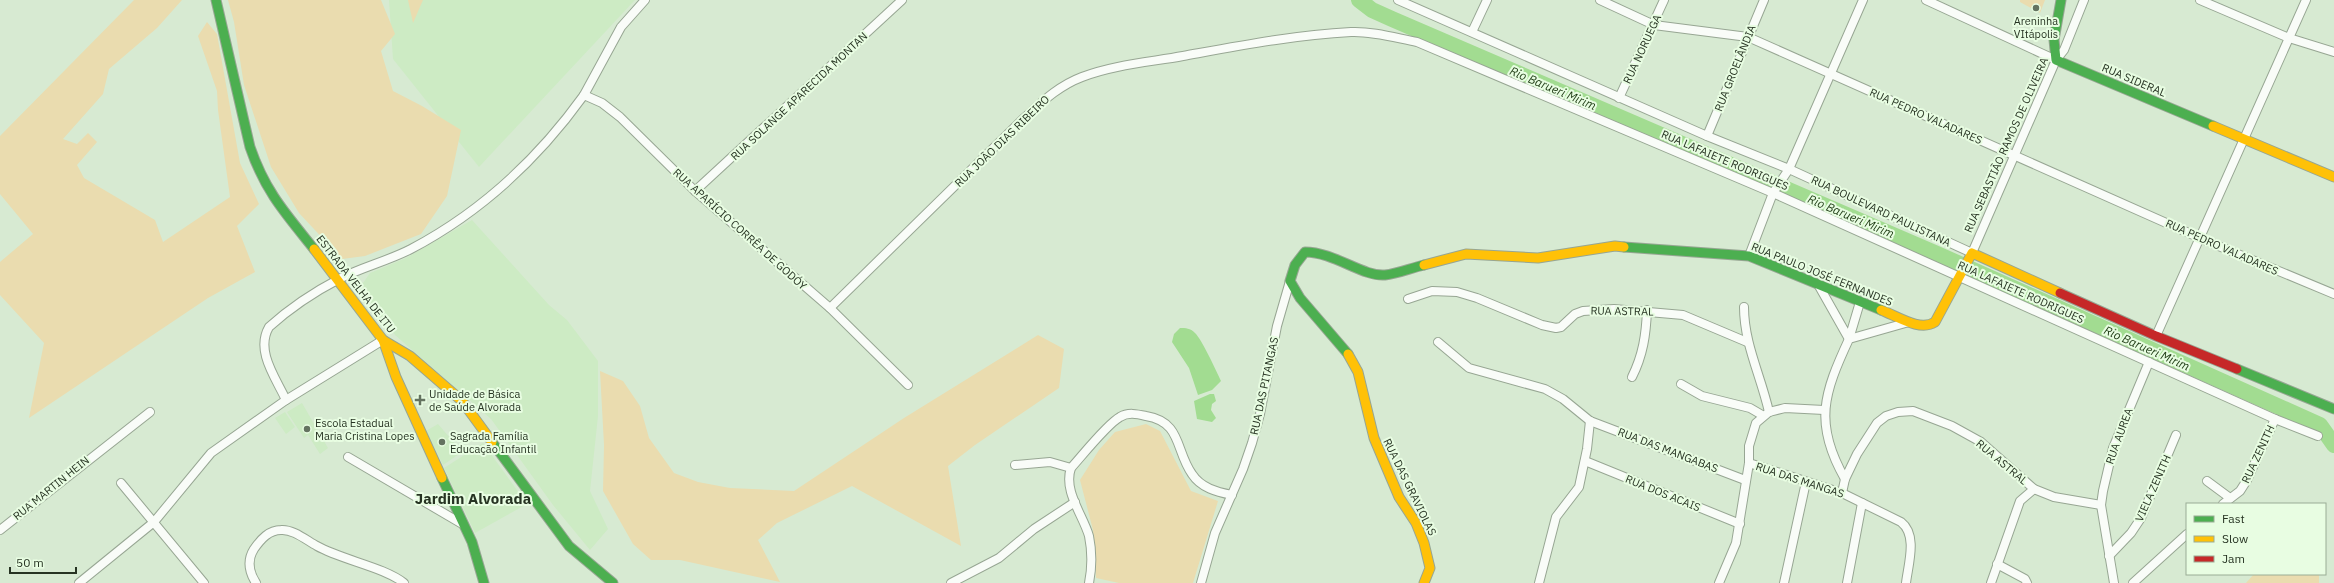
<svg xmlns="http://www.w3.org/2000/svg" width="2334" height="583" font-family="'IBM Plex Sans',sans-serif">
<style>
.built{fill:#cdebc4}
.green{fill:#eadcaf}
.water{fill:#a2dc91}
.lines{fill:none;stroke-linecap:round;stroke-linejoin:round}
.river{stroke:#a2dc91;stroke-width:16}
.street-casing{stroke:#97a693;stroke-width:10}
.fast-casing{stroke:#97a693;stroke-width:11}
.slow-casing{stroke:#97a693;stroke-width:11}
.jam-casing{stroke:#97a693;stroke-width:11}
.street{stroke:#f9fcf8;stroke-width:8}
.fast{stroke:#4caf50;stroke-width:9}
.slow{stroke:#ffc107;stroke-width:9}
.jam{stroke:#c62828;stroke-width:9}
.poi-dot{fill:#647360;stroke:#e8fde2;stroke-width:1.5}
.labels{text-anchor:middle;dominant-baseline:central;stroke-width:4;stroke-linejoin:round;paint-order:stroke}
.poi-label{font-size:11px;fill:#263322;stroke:#e8fde2;text-anchor:start}
.street-label{font-size:11px;fill:#263322;stroke:#e8fde2}
.water-label{font-size:12px;font-style:italic;fill:#1c3912;stroke:#e8fde2}
.district-label{font-size:15px;font-weight:bold;fill:#263322;stroke:#e8fde2}
</style>
<rect width="100%" height="100%" fill="#d7ead2"/>
<!-- built -->
<g class="built">
<path d="M389,0H635L479,167L393,59Z"/>
<path d="M472,220L549,305L567,320L598,361V416L590,491L608,529L590,550L553,505L491,419L395,335L363,292V283L370,273L406,258Z"/>
<path d="M302,403L328,448L320,454L308,435L304,438L287,412Z"/>
<path d="M285,412L295,427L286,434L275,418Z"/>
<path d="M438,424L462,452L443,465L426,431Z"/>
<path d="M483,443L527,504L475,533L444,468Z"/>
</g>
<!-- green -->
<g class="green">
<path d="M134,0H182L157,28L109,69L103,94L63,139L77,144L88,133L97,142L77,165L84,178L155,220L163,242L230,197L218,110L217,91L198,36L207,22L217,34L240,163L259,204L237,226L255,272L208,298L29,418L44,343L0,295V262L33,234L0,194V136Z"/>
<path d="M228,0H381L395,34L381,51L393,91L422,106L461,130L447,196L421,234L365,256L342,259L299,213L271,167L244,85L234,22Z"/>
<path d="M408,0H423L413,23Z"/>
<path d="M2020,0H2045L2040,13L2020,2Z"/>
<path d="M1038,335L1064,349L1059,388L975,445L948,466L961,546L852,486L777,523L758,540L780,582L680,560H651L633,544L603,491L604,445L600,371L623,381L640,406L649,438L674,473L698,482L730,488L794,491L904,418Z"/>
<path d="M1146,424L1160,431L1191,491L1218,501L1193,583H1119L1096,578L1093,530L1080,480L1099,450L1115,432Z"/>
<path d="M2254,574H2319V583H2246Z"/>
</g>
<!-- water -->
<g class="water">
<path d="M1180,328C1186,328 1190,328 1195,333C1201,338 1217,372 1221,381L1212,390L1198,395L1189,368L1172,342L1174,334Z"/>
<path d="M1210,394H1214L1216,401L1212,404L1211,410L1216,418L1212,422L1197,419L1194,401Z"/>
</g>
<g class="lines">
<!-- river -->
<path class="river" d="M1359,0L1372,10L1392,19L1935,253L2320,425L2334,445"/>
<defs>
<g id="street">
<path d="M1398,0L1707,136L1789,169L1972,253L2056,60L2064,50L2084,0"/>
<path d="M1600,0L1654,25L1748,37L2209,242L2334,294"/>
<path d="M1926,0L2056,60"/>
<path d="M2200,0L2289,38L2334,52"/>
<path d="M1472,32L1487,0"/>
<path d="M584,95L621,27L645,0"/>
<path d="M1619,98L1664,0"/>
<path d="M1707,136L1764,0"/>
<path d="M695,191L902,0"/>
<path d="M1749,256L1773,193L1789,169L1863,0"/>
<path d="M1819,286L1849,339L1860,302"/>
<path d="M1408,299L1432,291L1457,292L1477,298L1542,325L1556,328L1561,327L1575,314L1583,311L1614,309L1683,315L1747,342"/>
<path d="M1744,307C1744,344 1761,376 1769,412"/>
<path d="M830,308L1023,119C1041,103 1058,86 1082,77C1113,65 1150,62 1183,56C1238,46 1294,35 1351,32C1373,31 1396,38 1417,42L1773,193L2275,419L2318,436"/>
<path d="M2156,336L2306,0"/>
<path d="M1438,342L1469,368L1545,389L1563,399L1590,421L1745,480"/>
<path d="M1632,377C1643,355 1646,335 1647,310"/>
<path d="M1681,384L1702,396L1750,408L1762,415"/>
<path d="M286,400C276,378 255,351 269,327C289,309 314,292 339,279C362,267 388,261 411,249C481,212 538,159 584,95L602,103L620,117L695,191L830,308L908,385"/>
<path d="M348,457L464,525"/>
<path d="M1585,461L1740,524"/>
<path d="M1749,463L1842,493L1901,522C1918,535 1908,565 1906,583"/>
<path d="M1015,465L1050,462L1071,468"/>
<path d="M1845,479C1813,423 1824,393 1849,339L1909,322"/>
<path d="M2207,481L2230,498"/>
<path d="M121,483L204,583"/>
<path d="M1842,493L1845,479L1857,454L1877,423L1886,416L1898,412L1913,411L1952,426L1981,442L2034,489L2054,497L2101,505"/>
<path d="M2223,504L2240,491L2247,480L2275,419"/>
<path d="M0,530L150,412"/>
<path d="M2109,556L2131,533L2141,518L2176,435"/>
<path d="M1997,564L2025,579L2027,583"/>
<path d="M79,583L154,522L211,453L286,400L383,340"/>
<path d="M256,583C249,572 247,560 254,549C261,539 269,530 281,530C293,529 306,540 317,546C342,560 384,567 404,583"/>
<path d="M951,583L999,558L1034,529L1075,502"/>
<path d="M1089,583C1092,568 1092,551 1089,536C1083,515 1063,491 1071,468C1082,456 1107,424 1120,417C1128,412 1137,414 1146,416C1182,422 1175,450 1192,474C1201,488 1217,492 1232,495"/>
<path d="M1201,583L1215,533L1243,469L1252,443L1260,414L1277,326L1290,281"/>
<path d="M1539,583L1556,517L1579,487L1587,449L1590,421"/>
<path d="M1719,583L1736,543L1749,463V446L1756,423L1769,412L1785,408L1824,410"/>
<path d="M1784,583L1806,482"/>
<path d="M1847,583L1862,503"/>
<path d="M1991,583L2020,501L2034,489"/>
<path d="M2114,583L2101,505L2103,491L2113,448L2149,362"/>
<path d="M2133,583L2187,534"/>
</g>
<g id="fast">
<path d="M216,0L250,147C265,191 285,213 314,249"/>
<path d="M2061,0L2054,40L2056,60L2213,126"/>
<path d="M1624,247L1749,256L1881,310"/>
<path d="M1348,354L1300,298L1290,281L1295,265L1305,252C1334,252 1363,277 1385,275C1397,274 1411,268 1424,265"/>
<path d="M2237,369L2334,409"/>
<path d="M492,442L569,546L613,583"/>
<path d="M442,478L472,542L484,583"/>
</g>
<g id="slow">
<path d="M2213,126L2334,177"/>
<path d="M314,249L383,340L410,356L462,401L492,442"/>
<path d="M1424,265L1466,254L1538,258L1615,246L1624,247"/>
<path d="M1881,310C1897,316 1920,332 1935,322L1972,253L2060,293"/>
<path d="M383,340L396,377L442,478"/>
<path d="M1348,354L1358,372L1374,438L1399,497L1416,523L1424,543L1430,568L1424,583"/>
</g>
<path id="jam" d="M2060,293L2156,336L2237,369"/>
</defs>
<!-- street casing -->
<use href="#street" class="street-casing"/>
<!-- fast casing -->
<use href="#fast" class="fast-casing"/>
<!-- slow casing -->
<use href="#slow" class="slow-casing"/>
<!-- jam casing -->
<use href="#jam" class="jam-casing"/>
<!-- street -->
<use href="#street" class="street"/>
<!-- fast -->
<use href="#fast" class="fast"/>
<!-- slow -->
<use href="#slow" class="slow"/>
<!-- jam -->
<use href="#jam" class="jam"/>
</g>
<!-- markers -->
<g class="poi-dot">
<circle cx="2036" cy="8" r="4"/>
<path d="M418 394h4v4h4v4h-4v4h-4v-4h-4v-4h4z"/>
<circle cx="307" cy="429" r="4"/>
<circle cx="442" cy="442" r="4"/>
</g>
<g class="labels">
<!-- poi labels -->
<g class="poi-label">
<text x="2036" y="21" text-anchor="middle">Areninha<tspan x="2036" dy="13">VItápolis</tspan></text>
<text x="429" y="394">Unidade de Básica<tspan x="429" dy="13">de Saúde Alvorada</tspan></text>
<text x="315" y="423">Escola Estadual<tspan x="315" dy="13">Maria Cristina Lopes</tspan></text>
<text x="450" y="436">Sagrada Família<tspan x="450" dy="13">Educação Infantil</tspan></text>
</g>
<!-- street labels -->
<g class="street-label">
<text transform="translate(1642 49) rotate(-65)">RUA NORUEGA</text>
<text transform="translate(1735 68) rotate(-68)">RUA GROELÂNDIA</text>
<text transform="translate(2134 80) rotate(23)">RUA SIDERAL</text>
<text transform="translate(799 96) rotate(-43)">RUA SOLANGE APARECIDA MONTAN</text>
<text transform="translate(1926 116) rotate(24)">RUA PEDRO VALADARES</text>
<text transform="translate(1002 141) rotate(-44)">RUA JOÃO DIAS RIBEIRO</text>
<text transform="translate(2006 145) rotate(-66)">RUA SEBASTIÃO RAMOS DE OLIVEIRA</text>
<text transform="translate(1725 160) rotate(23)">RUA LAFAIETE RODRIGUES</text>
<text transform="translate(1881 211) rotate(25)">RUA BOULEVARD PAULISTANA</text>
<text transform="translate(740 229) rotate(42)">RUA APARÍCIO CORRÊA DE GODÓY</text>
<text transform="translate(2222 247) rotate(24)">RUA PEDRO VALADARES</text>
<text transform="translate(1822 274) rotate(22)">RUA PAULO JOSÉ FERNANDES</text>
<text transform="translate(356 284) rotate(52)">ESTRADA VELHA DE ITU</text>
<text transform="translate(2021 292) rotate(24)">RUA LAFAIETE RODRIGUES</text>
<text transform="translate(1622 311) rotate(1)">RUA ASTRAL</text>
<text transform="translate(1264 386) rotate(-78)">RUA DAS PITANGAS</text>
<text transform="translate(2119 436) rotate(-70)">RUA AUREA</text>
<text transform="translate(1668 450) rotate(21)">RUA DAS MANGABAS</text>
<text transform="translate(2258 454) rotate(-65)">RUA ZENITH</text>
<text transform="translate(2002 462) rotate(40)">RUA ASTRAL</text>
<text transform="translate(1800 480) rotate(18)">RUA DAS MANGAS</text>
<text transform="translate(1410 487) rotate(64)">RUA DAS GRAVIOLAS</text>
<text transform="translate(51 488) rotate(-39)">RUA MARTIN HEIN</text>
<text transform="translate(2153 488) rotate(-66)">VIELA ZENITH</text>
<text transform="translate(1663 493) rotate(22)">RUA DOS ACAIS</text>
</g>
<!-- water labels -->
<g class="water-label">
<text transform="translate(1553 88) rotate(23)">Rio Barueri Mirim</text>
<text transform="translate(1851 216) rotate(23)">Rio Barueri Mirim</text>
<text transform="translate(2147 348) rotate(24)">Rio Barueri Mirim</text>
</g>
<!-- district labels -->
<g class="district-label">
<text x="473" y="498">Jardim Alvorada</text>
</g>
</g>
<!-- legend -->
<rect x="2186" y="503" width="140" height="72" fill="#e8fde2" stroke="#9aac95"/>
<rect x="2194" y="516" width="20" height="6" fill="#4caf50" stroke="#9aac95"/>
<text x="2222" y="523" font-size="12" fill="#263322">Fast</text>
<rect x="2194" y="536" width="20" height="6" fill="#ffc107" stroke="#9aac95"/>
<text x="2222" y="543" font-size="12" fill="#263322">Slow</text>
<rect x="2194" y="556" width="20" height="6" fill="#c62828" stroke="#9aac95"/>
<text x="2222" y="563" font-size="12" fill="#263322">Jam</text>
<!-- scale -->
<path d="M10 567v6h66v-6" fill="none" stroke="#263322" stroke-width="2"/>
<text x="16" y="567" font-size="12" fill="#263322" stroke="#e8fde2" stroke-width="3" paint-order="stroke">50 m</text>
</svg>
